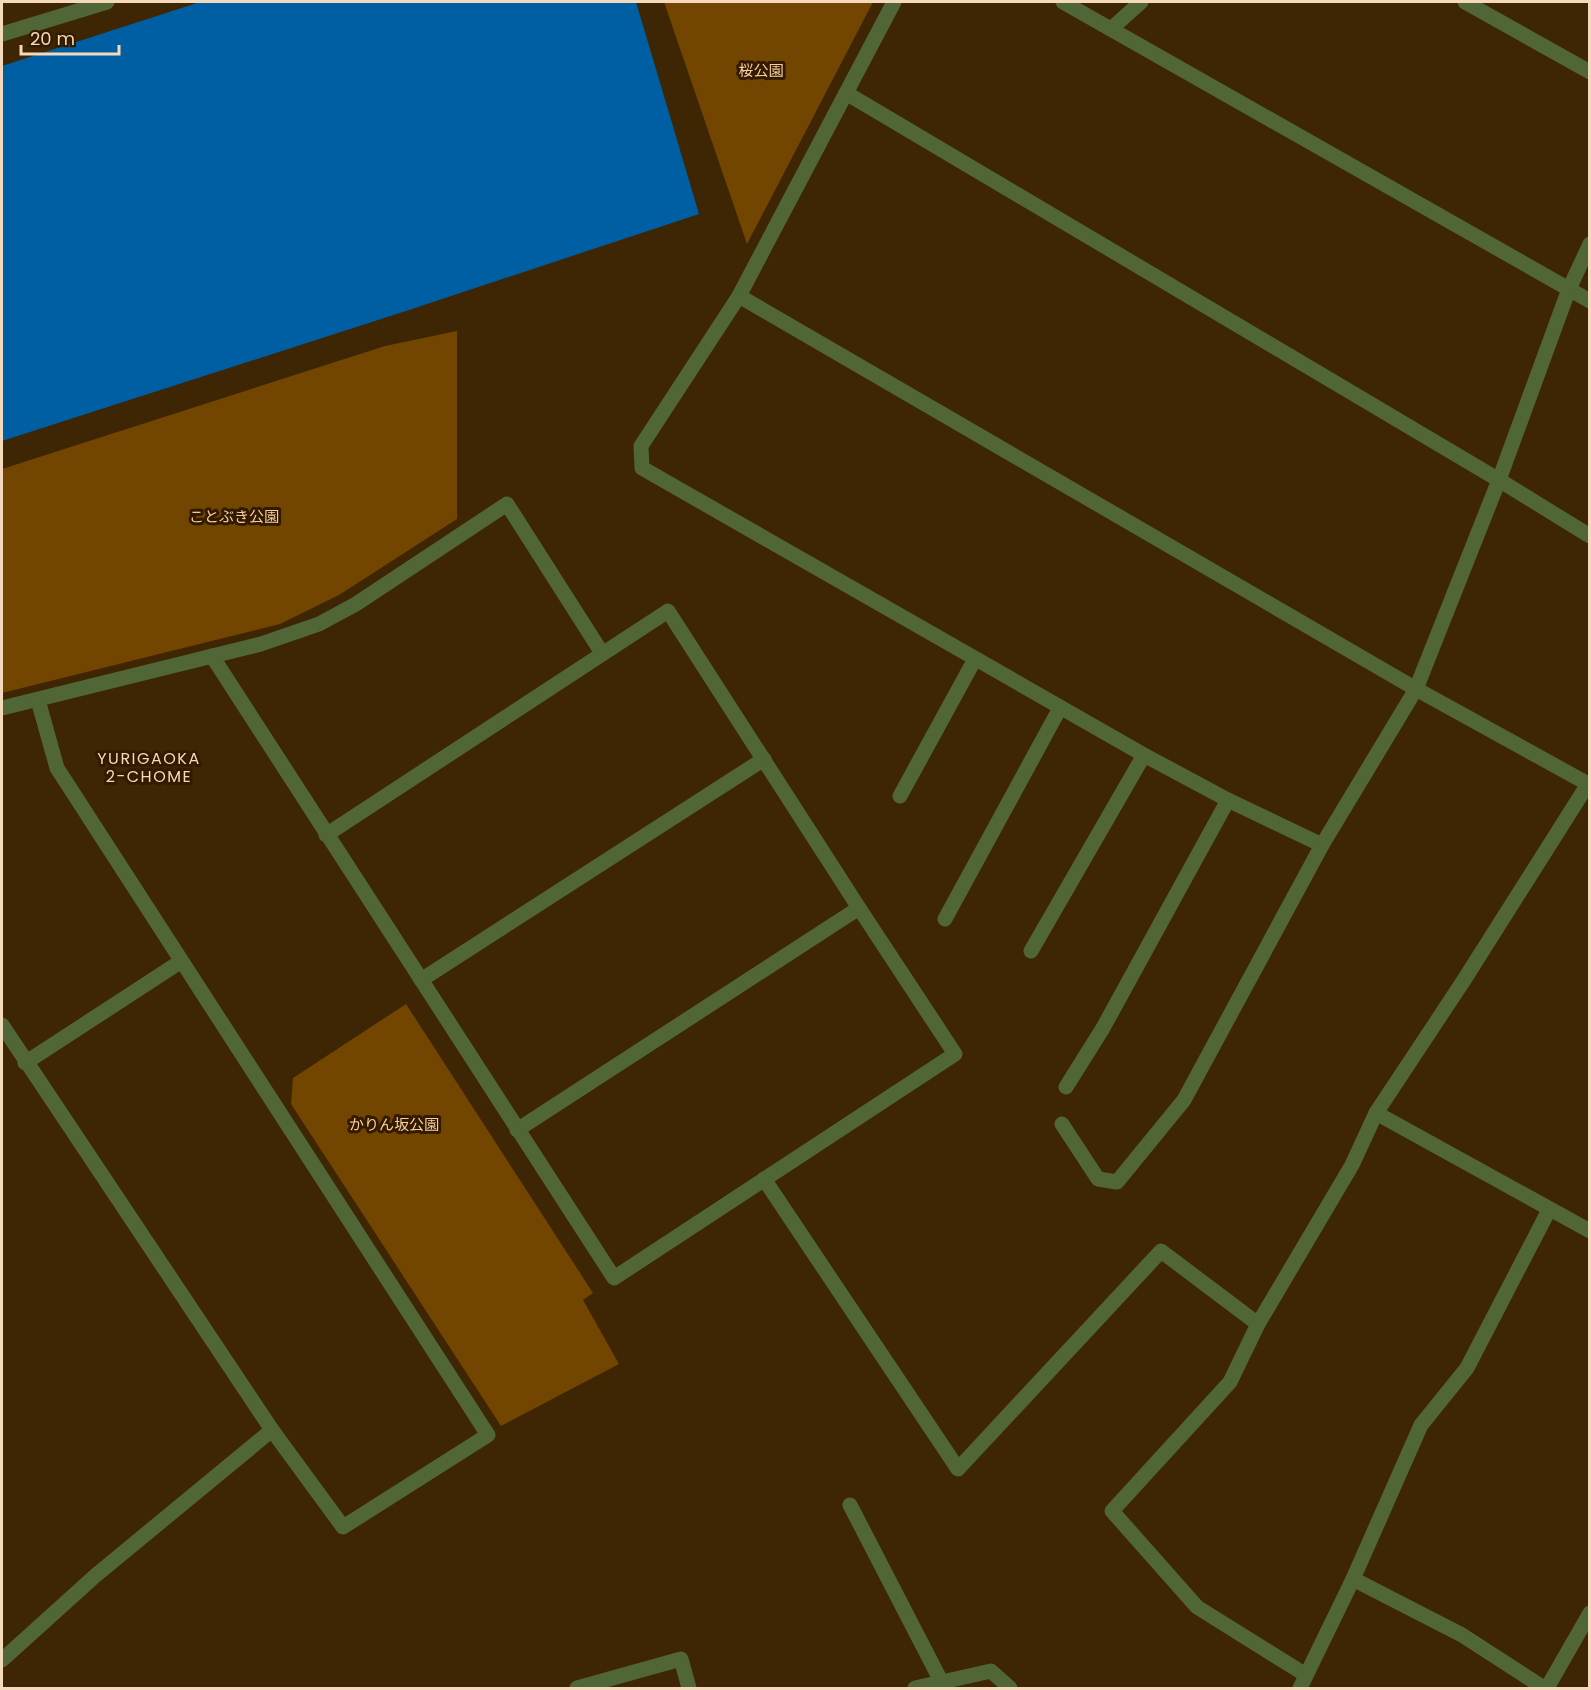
<svg xmlns="http://www.w3.org/2000/svg" width="1591" height="1690" font-family="Poppins,'Noto Sans JP',sans-serif">
<style>
.green{fill:#724500}
.water{fill:#005fa2}
.lines{fill:none;stroke-linecap:round;stroke-linejoin:round}
.minor{stroke:#516637;stroke-width:15}
.labels{text-anchor:middle;dominant-baseline:central;stroke-width:6;stroke-linejoin:round;paint-order:stroke}
.park-label{font-size:15px;fill:#f8cd9f;stroke:#331b00}
.neighbourhood-label{font-size:16px;letter-spacing:1.5px;fill:#f5d9bc;stroke:#331b00}
</style>
<rect width="100%" height="100%" fill="#3e2503"/>
<!-- green -->
<g class="green">
<path d="M664,2H873L747,244Z"/>
<path d="M457,331V519L339,595L280,624L2,693V469L385,346Z"/>
<path d="M406,1004L593,1293L583,1300L619,1364L501,1426L291,1104L293,1078Z"/>
</g>
<!-- water -->
<path class="water" d="M200,2H636L699,214L409,310L2,441V66Z"/>
<g class="lines">
<!-- minor -->
<g class="minor">
<path d="M894,2L739,296L1416,689L1590,785"/>
<path d="M1063,2L1590,301"/>
<path d="M1465,2L1590,72"/>
<path d="M1111,29L1141,2"/>
<path d="M2,34L107,2"/>
<path d="M846,93L1499,480L1590,536"/>
<path d="M739,296L641,446L642,468L1144,755L1228,800L1322,845L1416,689L1499,480L1569,289L1590,244"/>
<path d="M212,656L614,1278L955,1054L859,908L668,611L326,835"/>
<path d="M2,708L261,644L319,624L356,604L507,504L602,653"/>
<path d="M900,796L975,659"/>
<path d="M945,919L1060,708"/>
<path d="M1031,951L1144,755"/>
<path d="M421,980L764,759"/>
<path d="M2,1025L272,1430"/>
<path d="M25,1063L180,962"/>
<path d="M1066,1087L1103,1028L1228,800"/>
<path d="M1376,1113L1590,1231"/>
<path d="M1062,1124L1098,1179L1117,1182L1184,1100L1322,845"/>
<path d="M517,1130L859,908"/>
<path d="M764,1179L958,1469L1161,1251L1258,1324"/>
<path d="M850,1505L941,1681"/>
<path d="M1353,1579L1462,1635L1544,1688"/>
<path d="M2,1660L95,1576L272,1430L343,1527L488,1435L57,768L38,700"/>
<path d="M1306,1675L1197,1607L1112,1511L1230,1382L1258,1324L1352,1165L1376,1113L1464,980L1588,784"/>
<path d="M577,1688L681,1659L689,1688"/>
<path d="M915,1688L991,1671L1010,1688"/>
<path d="M1300,1688L1353,1579L1421,1425L1467,1368L1549,1210"/>
<path d="M1547,1688L1590,1613"/>
</g>
</g>
<g class="labels">
<!-- park labels -->
<g class="park-label">
<text x="761" y="70">桜公園</text>
<text x="234" y="516">ことぶき公園</text>
<text x="394" y="1124">かりん坂公園</text>
</g>
<!-- neighbourhood labels -->
<g class="neighbourhood-label">
<text x="149" y="758">YURIGAOKA<tspan x="149" dy="18">2-CHOME</tspan></text>
</g>
</g>
<!-- border -->
<rect width="1591" height="1690" fill="none" stroke="#f5d9bc" stroke-width="6"/>
<!-- scale -->
<path d="M21 45v9h98v-9" fill="none" stroke="#f5d9bc" stroke-width="3"/>
<text x="30" y="45" font-size="18" fill="#f5d9bc" stroke="#331b00" stroke-width="4.5" paint-order="stroke">20 m</text>
</svg>
